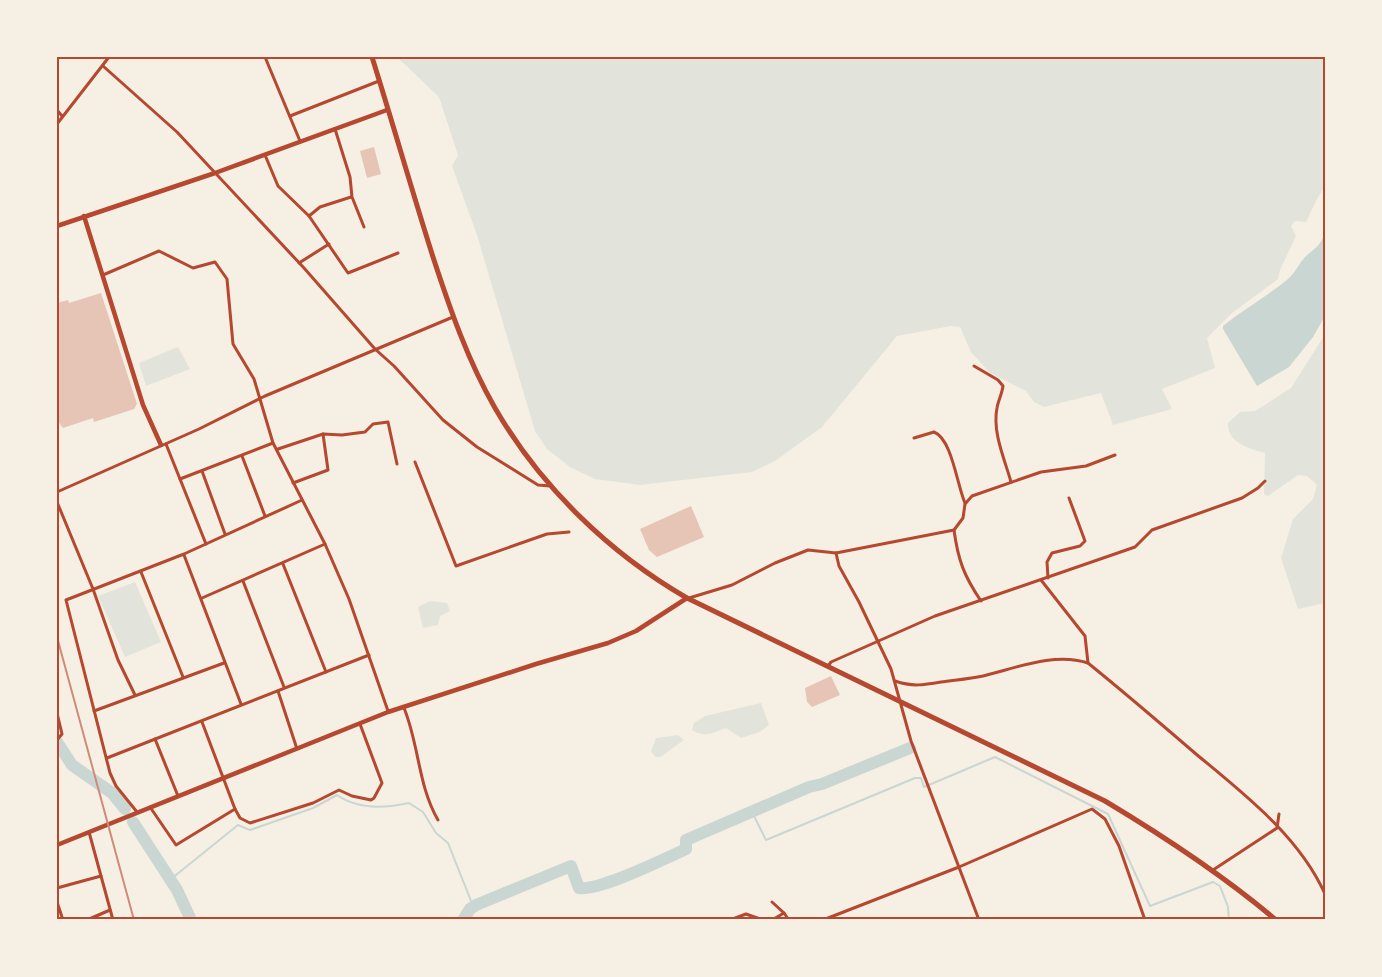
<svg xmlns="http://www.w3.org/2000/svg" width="1382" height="977" font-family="'Roboto Condensed',sans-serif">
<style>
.green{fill:#e2e4dc}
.water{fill:#c9d6d2}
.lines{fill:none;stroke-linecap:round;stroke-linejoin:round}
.stream{stroke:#c9d6d2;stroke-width:2}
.river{stroke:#c9d6d2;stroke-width:12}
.building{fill:#e6c5b7}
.minor{stroke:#b5482f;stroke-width:3}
.tertiary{stroke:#b5482f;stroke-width:4.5}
.secondary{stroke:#b5482f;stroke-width:4.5}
.trunk{stroke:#b5482f;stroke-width:5}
.rail{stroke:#cf8b77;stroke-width:2}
.neatline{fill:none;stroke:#b5482f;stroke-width:2}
</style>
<rect width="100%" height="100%" fill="#f6efe4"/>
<!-- green -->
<g class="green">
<path d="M397,57H1325V186L1317,199L1306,222L1295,221L1291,226L1296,236L1280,270L1278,279L1232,313L1207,338L1215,368L1162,389L1172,409L1113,425L1101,393L1044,407L1034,402L1026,391L989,372L971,352L960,327L951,326L897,336L822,427L775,461L752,472L640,485L595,479L570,467L547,449L535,431L477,235L452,166L458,155L439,97Z"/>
<path d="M1325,334V603L1298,609L1281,558L1293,519L1313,499L1317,485L1307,476L1298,475L1268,496L1264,494L1265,453C1250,449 1227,443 1228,423L1240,412L1255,411L1291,388Z"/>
<path d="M178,347L190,369L146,386L139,363Z"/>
<path d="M135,582L161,642L125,657L98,596Z"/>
<path d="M430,601L447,603L450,611L440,616L438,625L423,628L418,607Z"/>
<path d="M761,703L769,725L760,732L741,738L726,728C713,733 705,738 692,730L694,723L705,716Z"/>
<path d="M678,735L684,740L660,757H655L651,751L656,738Z"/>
</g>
<!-- water -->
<path class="water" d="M1325,231V316L1313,337L1289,367L1257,386L1223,329V326C1244,309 1269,295 1288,279C1296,272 1299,263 1306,256C1317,247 1321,245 1325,231Z"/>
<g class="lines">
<!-- stream -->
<g class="stream">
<path d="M752,812L766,840L915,778H921L924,787L995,757L1108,814L1150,906L1213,882L1220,886L1228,907L1229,920"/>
<path d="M171,879L238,825L250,830L313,808L337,795C358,810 386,808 409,803L423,812L436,833L448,843L473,906"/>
</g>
<!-- river -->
<g class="river">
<path d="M57,742L72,765L112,793L125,809"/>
<path d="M133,822L177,890L191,920"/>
<path d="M463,920L470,909L476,905L571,866L579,888C600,891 664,859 686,849V840L809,787L822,784L910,748"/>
</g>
</g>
<!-- building -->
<g class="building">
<path d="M374,147L381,174L367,178L360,151Z"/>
<path d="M101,293L137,404L134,409L94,422L93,418L63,428L57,420V303L68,300L69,303Z"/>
<path d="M691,506L704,537L657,557L649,550L640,529Z"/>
<path d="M831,676L840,695L812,707L807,702L805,688Z"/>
</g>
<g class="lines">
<!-- minor -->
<g class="minor">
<path d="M265,57L300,141"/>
<path d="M103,66L177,132L304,268L375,349L394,366L443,420L477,447L522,475L538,485L550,486"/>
<path d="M57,110L62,116"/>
<path d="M290,116L379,81"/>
<path d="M57,124L109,57"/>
<path d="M335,129L350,177L352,197L364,227"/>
<path d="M265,155L278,186L309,216L348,273L398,253"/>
<path d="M309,216L320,207L351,197"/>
<path d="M299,263L329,244"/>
<path d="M103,275L159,251L193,268L215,262L227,279L233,344L254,379L273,443L325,544L349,599L388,711"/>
<path d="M974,366L998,380L1003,386C1002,394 998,401 997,408C992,432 1005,460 1011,482"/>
<path d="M914,438L934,432C952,439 957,485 965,503"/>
<path d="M166,444L206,544"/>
<path d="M278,449L323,434L342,435L365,432L373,424L388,422L397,464"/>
<path d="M242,456L265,516"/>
<path d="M415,462L456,566L547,534L569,532"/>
<path d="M202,471L225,534"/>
<path d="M180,479L273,443"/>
<path d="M293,483L328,470L323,434"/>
<path d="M57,492L199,429L265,396L453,317"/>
<path d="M57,502L93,589L118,660L135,695"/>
<path d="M836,553L839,566L859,602L891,669L911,741L979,920"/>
<path d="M184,555L241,704"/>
<path d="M283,564L326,672"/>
<path d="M141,572L183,677"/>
<path d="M1048,578L1047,562L1052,553L1080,546L1085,541L1069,498"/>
<path d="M1041,580L1085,636L1088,663"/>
<path d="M243,581L284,687"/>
<path d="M202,598L325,544"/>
<path d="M689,598L732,585L775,563L808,550L836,553L954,530"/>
<path d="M981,601C964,576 958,560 954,530L963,518L965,504L972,496L1041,472L1086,466L1115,455"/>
<path d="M828,666L831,662L935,616L1135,547L1152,530L1242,498L1258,488L1265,481"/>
<path d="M895,681C912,687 924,685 941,682C955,680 969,679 983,676C1016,668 1054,652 1088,663C1125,693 1160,723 1196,754C1244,794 1299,836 1325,894"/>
<path d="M278,691L297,749"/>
<path d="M404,708C419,744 418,786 438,820"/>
<path d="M94,711L224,663"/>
<path d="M57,713L62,734L57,740"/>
<path d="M202,722L235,809L240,818L250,823L313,803L339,790L352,796L371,800L374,798L382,783L360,724"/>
<path d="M155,739L178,796"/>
<path d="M107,758L369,655"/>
<path d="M150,807L176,845L235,809"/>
<path d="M137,812L116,786L110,773L66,600L184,554L302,500"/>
<path d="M89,832L113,920"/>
<path d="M1213,870L1277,828L1279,814"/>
<path d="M57,888L101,876"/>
<path d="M57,902L63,920"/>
<path d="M772,902L784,913"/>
<path d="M87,920L110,910"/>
<path d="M730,920L746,914L763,920"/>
<path d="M772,920L784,913L789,920"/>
<path d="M823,920L959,867L1092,809L1105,819L1119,846L1145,920"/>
</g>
<!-- tertiary -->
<g class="tertiary">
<path d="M84,216L143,405L161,445"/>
<path d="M57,845L388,712L536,664L608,643L636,631L687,598"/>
</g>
<!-- secondary -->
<path class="secondary" d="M57,226L215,173L387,110"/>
<!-- trunk -->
<path class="trunk" d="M372,57C393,124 412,191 433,257C450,309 468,361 495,408C540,486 609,553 687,598L1105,801C1165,837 1223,875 1276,920"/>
<!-- rail -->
<path class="rail" d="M57,637L134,920"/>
</g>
<!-- border -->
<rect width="1382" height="977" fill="none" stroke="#f6efe4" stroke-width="117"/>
<rect x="58" y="58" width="1266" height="860" class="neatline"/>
</svg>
